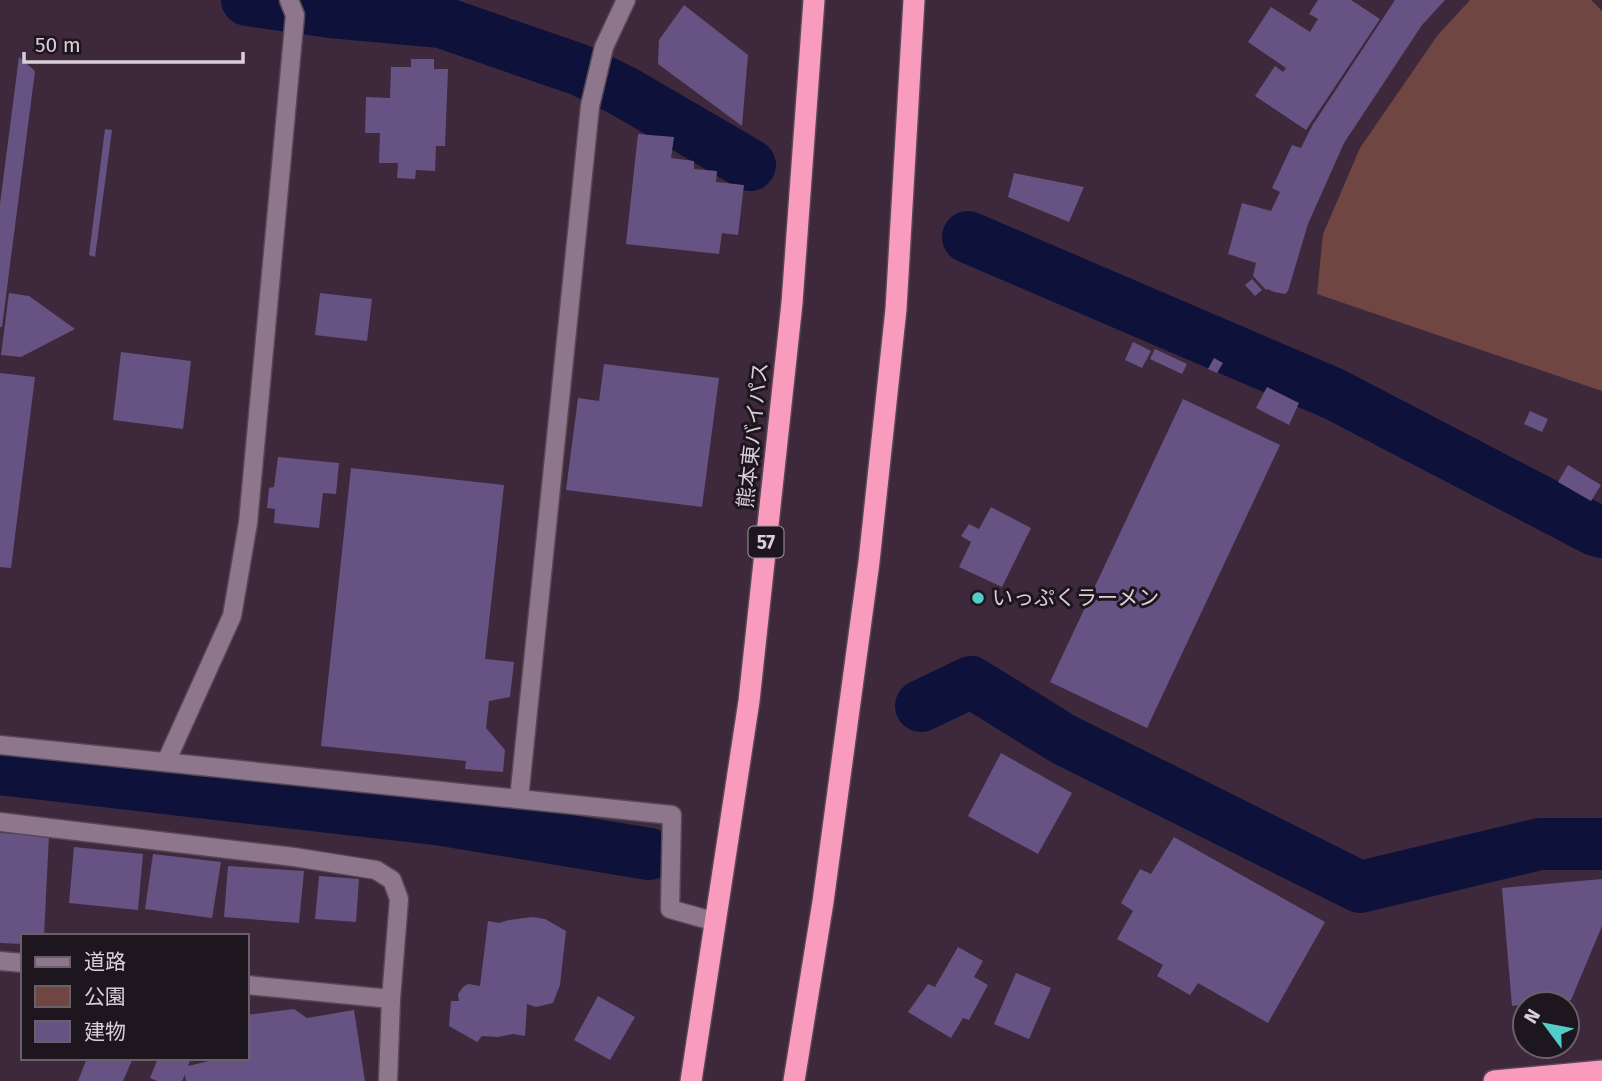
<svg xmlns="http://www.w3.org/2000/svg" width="1602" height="1081" font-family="'Fira Sans','Noto Sans JP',sans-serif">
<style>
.green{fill:#704642}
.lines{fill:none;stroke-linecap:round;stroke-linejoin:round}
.river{stroke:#0e113a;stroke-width:52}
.building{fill:#665383}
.minor-casing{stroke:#564755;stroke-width:21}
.highway-casing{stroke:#564755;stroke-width:24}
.minor{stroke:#8e778c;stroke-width:18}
.highway{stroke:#f99bbd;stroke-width:21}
.poi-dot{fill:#54cdc8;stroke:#1e161e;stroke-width:2.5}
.labels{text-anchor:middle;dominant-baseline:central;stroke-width:6;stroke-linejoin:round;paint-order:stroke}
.shield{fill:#1e161e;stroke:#a297a1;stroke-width:2}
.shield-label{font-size:19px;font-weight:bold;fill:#daced9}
.street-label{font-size:21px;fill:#daced9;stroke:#1e161e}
.poi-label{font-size:21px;fill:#daced9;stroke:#1e161e;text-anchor:start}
</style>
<rect width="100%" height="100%" fill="#3d293b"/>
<!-- green -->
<path class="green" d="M1470,0H1591L1602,11V391L1317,294L1323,234L1360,148L1437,36Z"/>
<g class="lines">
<!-- river -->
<g class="river">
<path d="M247,0L331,12L441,22L580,70L623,91L750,165"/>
<path d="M968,237L1334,394L1595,530L1602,532"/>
<path d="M921,706L971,682L1063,739L1360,887L1540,844H1602"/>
<path d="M0,769L443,820L649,854"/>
</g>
</g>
<!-- building -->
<g class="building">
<path d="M1318,0H1351L1380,19L1306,130L1255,96L1275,66L1283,72L1286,68L1248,42L1271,7L1310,32L1318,19L1309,14Z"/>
<path d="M1395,0H1445L1422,25L1344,143L1308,224L1288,291L1285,294L1274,292L1268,289L1266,290L1253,276L1256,263L1228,254L1242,203L1271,211L1280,192L1272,188L1292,145L1301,148L1312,126Z"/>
<path d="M684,5L748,55L742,126L658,64L659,40Z"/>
<path d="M19,57L35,71L2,327H0V204Z"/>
<path d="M411,59H434V69H448L445,146H436L435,171L416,170L415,179L397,178L398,163H379L380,133H365L366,97L390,98L391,67H411Z"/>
<path d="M105,129L112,130L95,257L89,255Z"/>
<path d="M638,134L674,137L671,158L694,161V169L717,171L716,182L744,185L738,235L722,233L719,254L626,244Z"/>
<path d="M1014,173L1084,187L1069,222L1008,197Z"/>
<path d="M1252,279L1262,290L1255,296L1245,285Z"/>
<path d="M9,293L29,296L75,329L21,357L1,355Z"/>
<path d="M320,293L372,299L367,341L315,335Z"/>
<path d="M1133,342L1151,351L1142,368L1125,360Z"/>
<path d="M1155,349L1187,364L1182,374L1150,359Z"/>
<path d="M121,352L191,361L183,429L113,420Z"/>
<path d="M1214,358L1223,363L1217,373L1208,369Z"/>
<path d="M604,364L719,378L702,507L566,490L578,398L599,401Z"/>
<path d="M0,373L35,377L11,568L0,567Z"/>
<path d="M1267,387L1299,403L1289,425L1256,408Z"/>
<path d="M1183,399L1280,445L1147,728L1050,682Z"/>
<path d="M1530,411L1548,419L1542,432L1524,424Z"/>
<path d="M278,457L339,463L336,494L323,493L319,528L274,523L275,509L267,508L269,488L274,487Z"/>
<path d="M1568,465L1601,485L1591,501L1558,482Z"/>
<path d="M351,468L504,485L485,659L514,662L510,697L489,701L486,728L505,750L503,772L465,769L466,761L321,746Z"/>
<path d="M991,507L1031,528L1002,587L959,567L971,542L961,536L969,524L979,529Z"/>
<path d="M1001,753L1072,793L1038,854L968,816Z"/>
<path d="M0,833L49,835L44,936H23V944L0,943Z"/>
<path d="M1174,837L1325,922L1268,1023L1198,983L1190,995L1157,976L1163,965L1117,939L1133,911L1121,903L1140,869L1151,874Z"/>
<path d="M74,847L143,854L138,910L69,903Z"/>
<path d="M153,854L221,862L212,918L145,909Z"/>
<path d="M228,866L304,871L299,923L224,917Z"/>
<path d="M319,876L359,879L356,922L315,919Z"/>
<path d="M1602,879V926L1571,1000L1512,1006L1502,888Z"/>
<path d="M533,917L545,919L566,931L560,985L553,1003L536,1007L527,1004L525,1036L513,1034L498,1037L482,1036L477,1042L449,1026L451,1001H459L458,994L463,987L468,984L480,986L488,921L499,923L509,920Z"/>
<path d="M958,947L983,961L974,977L988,985L969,1020L963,1018L951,1038L908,1012L928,984L935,987Z"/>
<path d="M1016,973L1051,988L1029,1039L994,1024Z"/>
<path d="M598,996L635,1017L610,1060L574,1040Z"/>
<path d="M294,1009L307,1018L354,1010L365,1081H186L185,1075L182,1081H157L150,1078L158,1058H191L188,1066L209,1061V1058H247V1015Z"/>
<path d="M87,1058H133L123,1081H78Z"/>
</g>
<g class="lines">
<defs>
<g id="minor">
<path d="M0,745L672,815L670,909L716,922"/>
<path d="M166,762L232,616L248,523L295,15L289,0"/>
<path d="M519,799L590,106L604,47L626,0"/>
<path d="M0,822L294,857L376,870L392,880L399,899L391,999L388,1081"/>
<path d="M0,961L23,963"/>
<path d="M247,985L391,999"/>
</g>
<g id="highway">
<path d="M691,1081L749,701L792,303L814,0"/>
<path d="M794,1081L823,902L869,562L896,309L914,0"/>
<path d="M1494,1081L1602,1071"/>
</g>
</defs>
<!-- minor casing -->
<use href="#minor" class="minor-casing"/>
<!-- highway casing -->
<use href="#highway" class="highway-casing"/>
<!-- minor -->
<use href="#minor" class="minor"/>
<!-- highway -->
<use href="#highway" class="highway"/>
</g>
<!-- markers -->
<circle class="poi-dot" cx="978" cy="598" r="7"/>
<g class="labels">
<!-- shield labels -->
<rect class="shield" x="748.5" y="526.5" width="35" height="31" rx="5"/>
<g class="shield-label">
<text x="766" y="542">57</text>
</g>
<!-- street labels -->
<g class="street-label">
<text transform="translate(753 435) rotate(-84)">熊本東バイパス</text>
</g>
<!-- poi labels -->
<g class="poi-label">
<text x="992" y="598">いっぷくラーメン</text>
</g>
</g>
<!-- legend -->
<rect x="21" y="934" width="228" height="126" fill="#1e161e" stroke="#696069" stroke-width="2"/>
<rect x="35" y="957" width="35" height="10" fill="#8e778c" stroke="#696069" stroke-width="2"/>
<text x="84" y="969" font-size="21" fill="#daced9">道路</text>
<rect x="35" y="986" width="35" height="21" fill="#704642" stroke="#696069" stroke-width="2"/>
<text x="84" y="1004" font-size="21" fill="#daced9">公園</text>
<rect x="35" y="1021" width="35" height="21" fill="#665383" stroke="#696069" stroke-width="2"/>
<text x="84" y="1039" font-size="21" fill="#daced9">建物</text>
<!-- north arrow -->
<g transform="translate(1546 1025) rotate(302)"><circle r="33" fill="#1e161e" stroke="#696069" stroke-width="2"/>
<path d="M0-5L12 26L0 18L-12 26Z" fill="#54cdc8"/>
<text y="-10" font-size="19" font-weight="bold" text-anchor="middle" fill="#daced9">N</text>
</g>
<!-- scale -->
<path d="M24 52v10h219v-10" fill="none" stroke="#daced9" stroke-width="3.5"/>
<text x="35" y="52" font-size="21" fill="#daced9" stroke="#1e161e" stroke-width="5" paint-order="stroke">50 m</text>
</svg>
